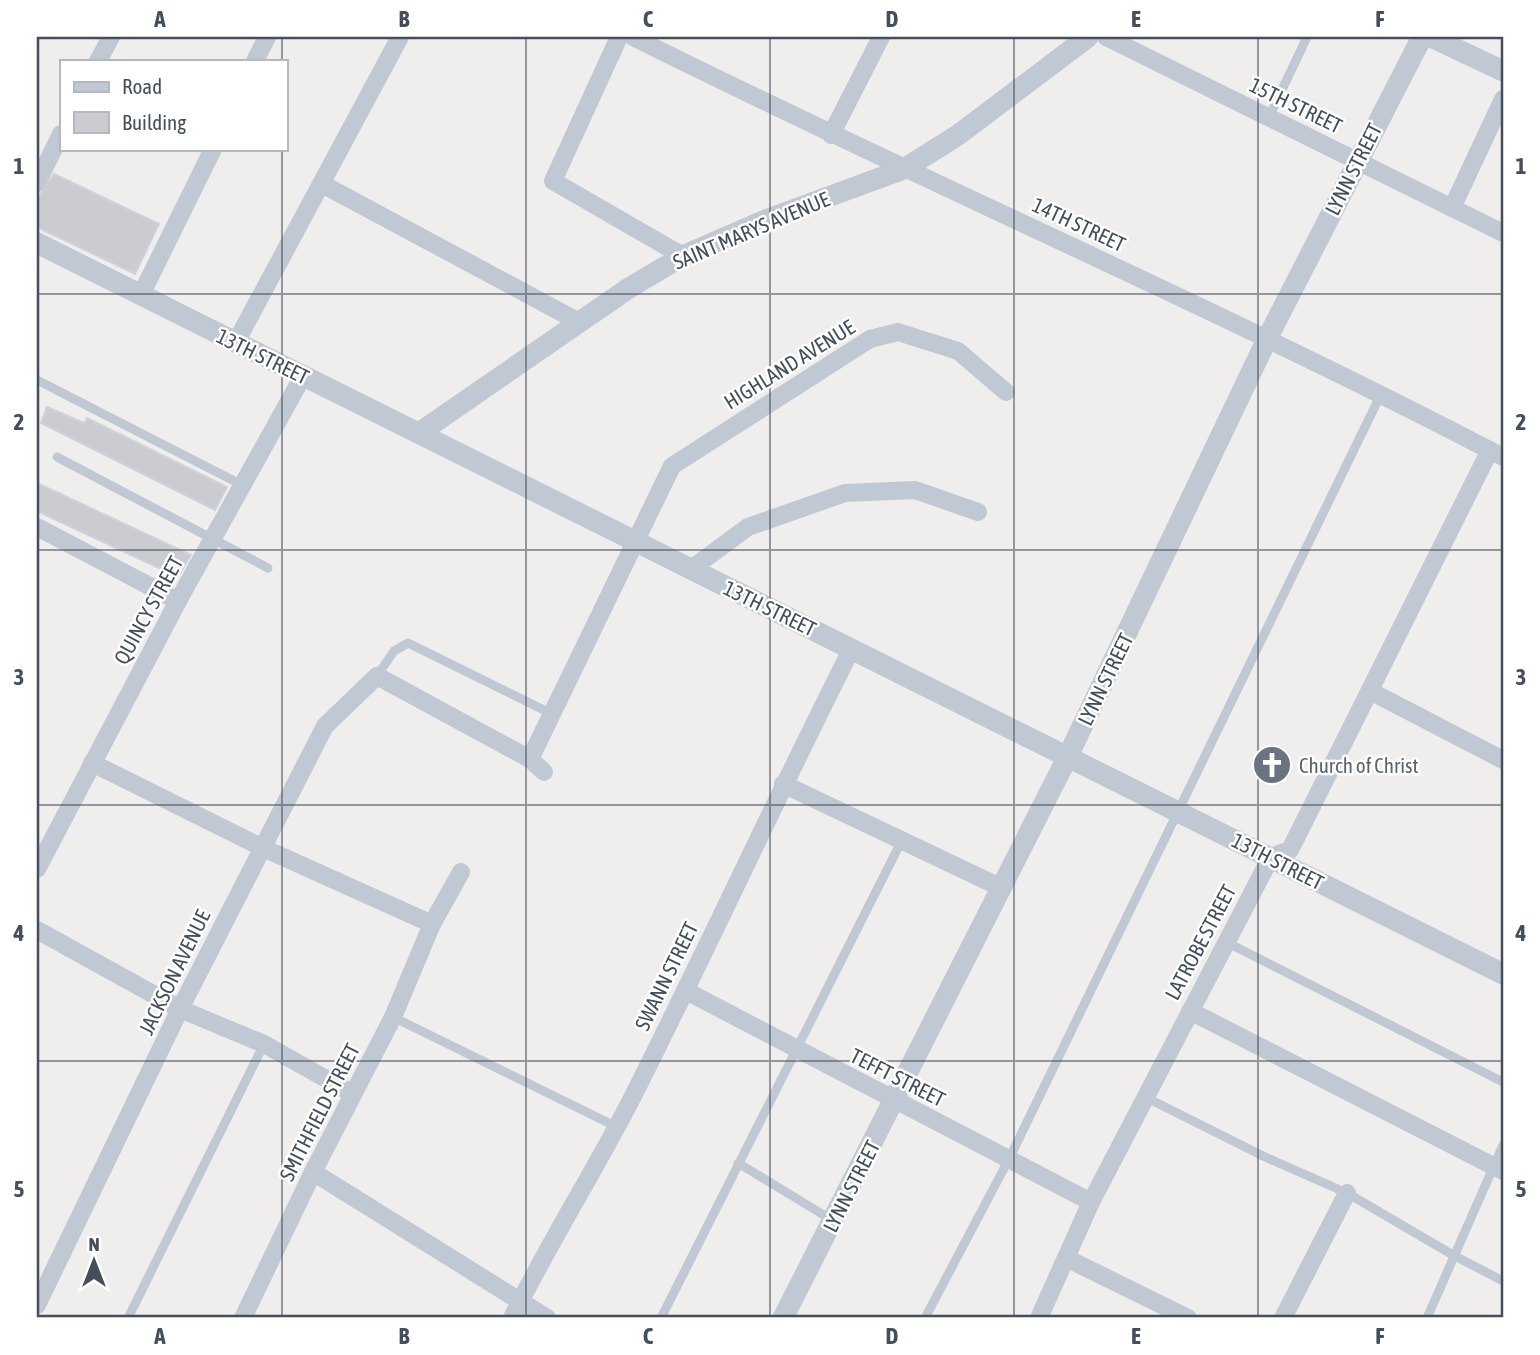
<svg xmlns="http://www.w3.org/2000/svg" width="1540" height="1355" font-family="'Asap Condensed',sans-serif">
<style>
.building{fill:#caccd2;stroke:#d1d2d9;stroke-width:2}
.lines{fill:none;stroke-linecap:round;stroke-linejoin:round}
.service{stroke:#c0c8d3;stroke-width:9}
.minor{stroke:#c0c8d3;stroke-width:18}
.tertiary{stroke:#c0c8d3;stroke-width:21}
.grid{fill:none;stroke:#454e5b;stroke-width:2;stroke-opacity:0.55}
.labels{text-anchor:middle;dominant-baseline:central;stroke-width:5;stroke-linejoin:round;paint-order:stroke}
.street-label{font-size:21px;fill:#454e5b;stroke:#fff}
.worship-label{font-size:21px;fill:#5b616d;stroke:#fff;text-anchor:start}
.neatline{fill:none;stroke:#454e5b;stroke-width:2.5}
.grid-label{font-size:23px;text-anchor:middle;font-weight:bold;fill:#454e5b}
</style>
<rect width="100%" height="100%" fill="#f0eded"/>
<!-- building -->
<g class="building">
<path d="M54,174L159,224L135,274L37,227V199Z"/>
<path d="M47,407L84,423L87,418L227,487L215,510L41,423Z"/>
<path d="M37,483L191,555L178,577L37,511Z"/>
</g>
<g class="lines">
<!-- service -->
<g class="service">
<path d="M1269,117L1307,37"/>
<path d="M37,380L242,485"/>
<path d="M57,457L268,568"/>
<path d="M377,676L394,651L408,643L552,714"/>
<path d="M1226,942L1503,1082"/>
<path d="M393,1017L617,1127"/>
<path d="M1145,1097L1263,1156L1347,1193L1453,1255L1503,1281"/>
<path d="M738,1163L832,1220"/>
<path d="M128,1318L264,1044"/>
<path d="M661,1318L901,842"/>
<path d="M925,1318L1009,1159L1381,394"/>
<path d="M1427,1318L1503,1145"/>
</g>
<!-- minor -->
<g class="minor">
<path d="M619,37L553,181L683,256"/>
<path d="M633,37C921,181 1218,308 1503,457"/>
<path d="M1106,37L1503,233"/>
<path d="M98,61L111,37"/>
<path d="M255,61L267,37"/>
<path d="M831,135L881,37"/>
<path d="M37,183L61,134"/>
<path d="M322,184L581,323"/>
<path d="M1452,208L1503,99"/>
<path d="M141,295L213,149"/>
<path d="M236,342L400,37"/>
<path d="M37,527L178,601"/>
<path d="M691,569L748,527L845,493L915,490L978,512"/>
<path d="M1370,691L1503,760"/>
<path d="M530,759L672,466L870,339L898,332L958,351L1006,392"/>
<path d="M92,763L261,847L432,924"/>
<path d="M783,784L1002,888"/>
<path d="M37,869L178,601L303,376"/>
<path d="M37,930L180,1009L264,1044L353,1094"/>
<path d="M686,991L1091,1202"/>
<path d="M1190,1011L1503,1171"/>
<path d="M313,1172L547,1318"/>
<path d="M1066,1258L1188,1318"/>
<path d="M37,1305L180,1009L325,726L377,676L530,759L544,772"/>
<path d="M243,1318L313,1172L393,1017L432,924L461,872"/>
<path d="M512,1318C548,1244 593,1174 631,1100C707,950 776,798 852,648"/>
<path d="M1039,1318L1091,1202L1271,857L1290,850L1490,450"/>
<path d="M1283,1318L1347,1193"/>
</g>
<!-- tertiary -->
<g class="tertiary">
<path d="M1431,37L1503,71"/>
<path d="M37,243L1503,974"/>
<path d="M419,433L629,288L683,256L768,219L904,169L958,135L1088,37"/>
<path d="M783,1318L1068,756L1268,337L1422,37"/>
</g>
</g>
<!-- grid -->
<path class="grid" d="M282,37V61M526,37V1318M770,37V1318M1014,37V1318M1258,37V1318M282,149V1318M37,294H1503M37,550H1503M37,805H1503M37,1061H1503"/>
<!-- icons -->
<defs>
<symbol id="church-disc" viewBox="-11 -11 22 22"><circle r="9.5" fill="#6b7280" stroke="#fff"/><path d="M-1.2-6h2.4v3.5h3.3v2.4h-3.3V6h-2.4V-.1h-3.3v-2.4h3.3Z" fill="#fff"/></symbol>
</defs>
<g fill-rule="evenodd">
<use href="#church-disc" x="1250" y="743" width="44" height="44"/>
</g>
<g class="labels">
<!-- street labels -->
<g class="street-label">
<text transform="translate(1296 105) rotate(26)">15TH STREET</text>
<text transform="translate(1353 169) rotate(-63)">LYNN STREET</text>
<text transform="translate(1079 224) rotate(25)">14TH STREET</text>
<text transform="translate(751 230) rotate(-23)">SAINT MARYS AVENUE</text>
<text transform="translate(263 356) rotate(26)">13TH STREET</text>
<text transform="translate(789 364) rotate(-32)">HIGHLAND AVENUE</text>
<text transform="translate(770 608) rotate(26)">13TH STREET</text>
<text transform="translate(148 610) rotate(-61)">QUINCY STREET</text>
<text transform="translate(1105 679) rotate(-64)">LYNN STREET</text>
<text transform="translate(1278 861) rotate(27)">13TH STREET</text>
<text transform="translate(1200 942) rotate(-62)">LATROBE STREET</text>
<text transform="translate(174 972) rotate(-64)">JACKSON AVENUE</text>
<text transform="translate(666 976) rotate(-64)">SWANN STREET</text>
<text transform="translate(898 1077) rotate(27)">TEFFT STREET</text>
<text transform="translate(319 1112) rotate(-63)">SMITHFIELD STREET</text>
<text transform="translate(851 1186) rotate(-63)">LYNN STREET</text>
</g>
<!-- worship labels -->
<g class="worship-label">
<text x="1299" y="765">Church of Christ</text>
</g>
</g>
<!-- border -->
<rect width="1540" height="1355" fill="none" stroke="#ffffff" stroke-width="77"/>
<!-- legend -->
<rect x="60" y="60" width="228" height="91" fill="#ffffff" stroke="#b5b8bd" stroke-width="2"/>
<rect x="74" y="82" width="35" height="10" fill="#c0c8d3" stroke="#b5b8bd" stroke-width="2"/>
<text x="122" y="94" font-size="21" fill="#454e5b">Road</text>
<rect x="74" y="112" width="35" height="21" fill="#caccd2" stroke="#b5b8bd" stroke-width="2"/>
<text x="122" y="130" font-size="21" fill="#454e5b">Building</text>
<!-- north arrow -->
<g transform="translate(94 1261)" stroke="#ffffff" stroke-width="5" paint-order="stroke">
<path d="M0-5L12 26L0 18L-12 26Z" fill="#454e5b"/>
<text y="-10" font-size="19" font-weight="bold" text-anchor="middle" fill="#454e5b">N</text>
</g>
<rect x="38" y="38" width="1464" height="1278" class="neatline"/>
<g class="grid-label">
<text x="160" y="27">A</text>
<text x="404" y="27">B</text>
<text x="648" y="27">C</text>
<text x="892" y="27">D</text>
<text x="1136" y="27">E</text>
<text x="1380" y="27">F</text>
<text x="19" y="174">1</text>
<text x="1521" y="174">1</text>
<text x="19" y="430">2</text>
<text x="1521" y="430">2</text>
<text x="19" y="685">3</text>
<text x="1521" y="685">3</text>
<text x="19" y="941">4</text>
<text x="1521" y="941">4</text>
<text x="19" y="1197">5</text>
<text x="1521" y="1197">5</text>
<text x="160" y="1344">A</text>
<text x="404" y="1344">B</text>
<text x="648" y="1344">C</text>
<text x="892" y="1344">D</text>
<text x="1136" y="1344">E</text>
<text x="1380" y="1344">F</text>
</g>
</svg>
